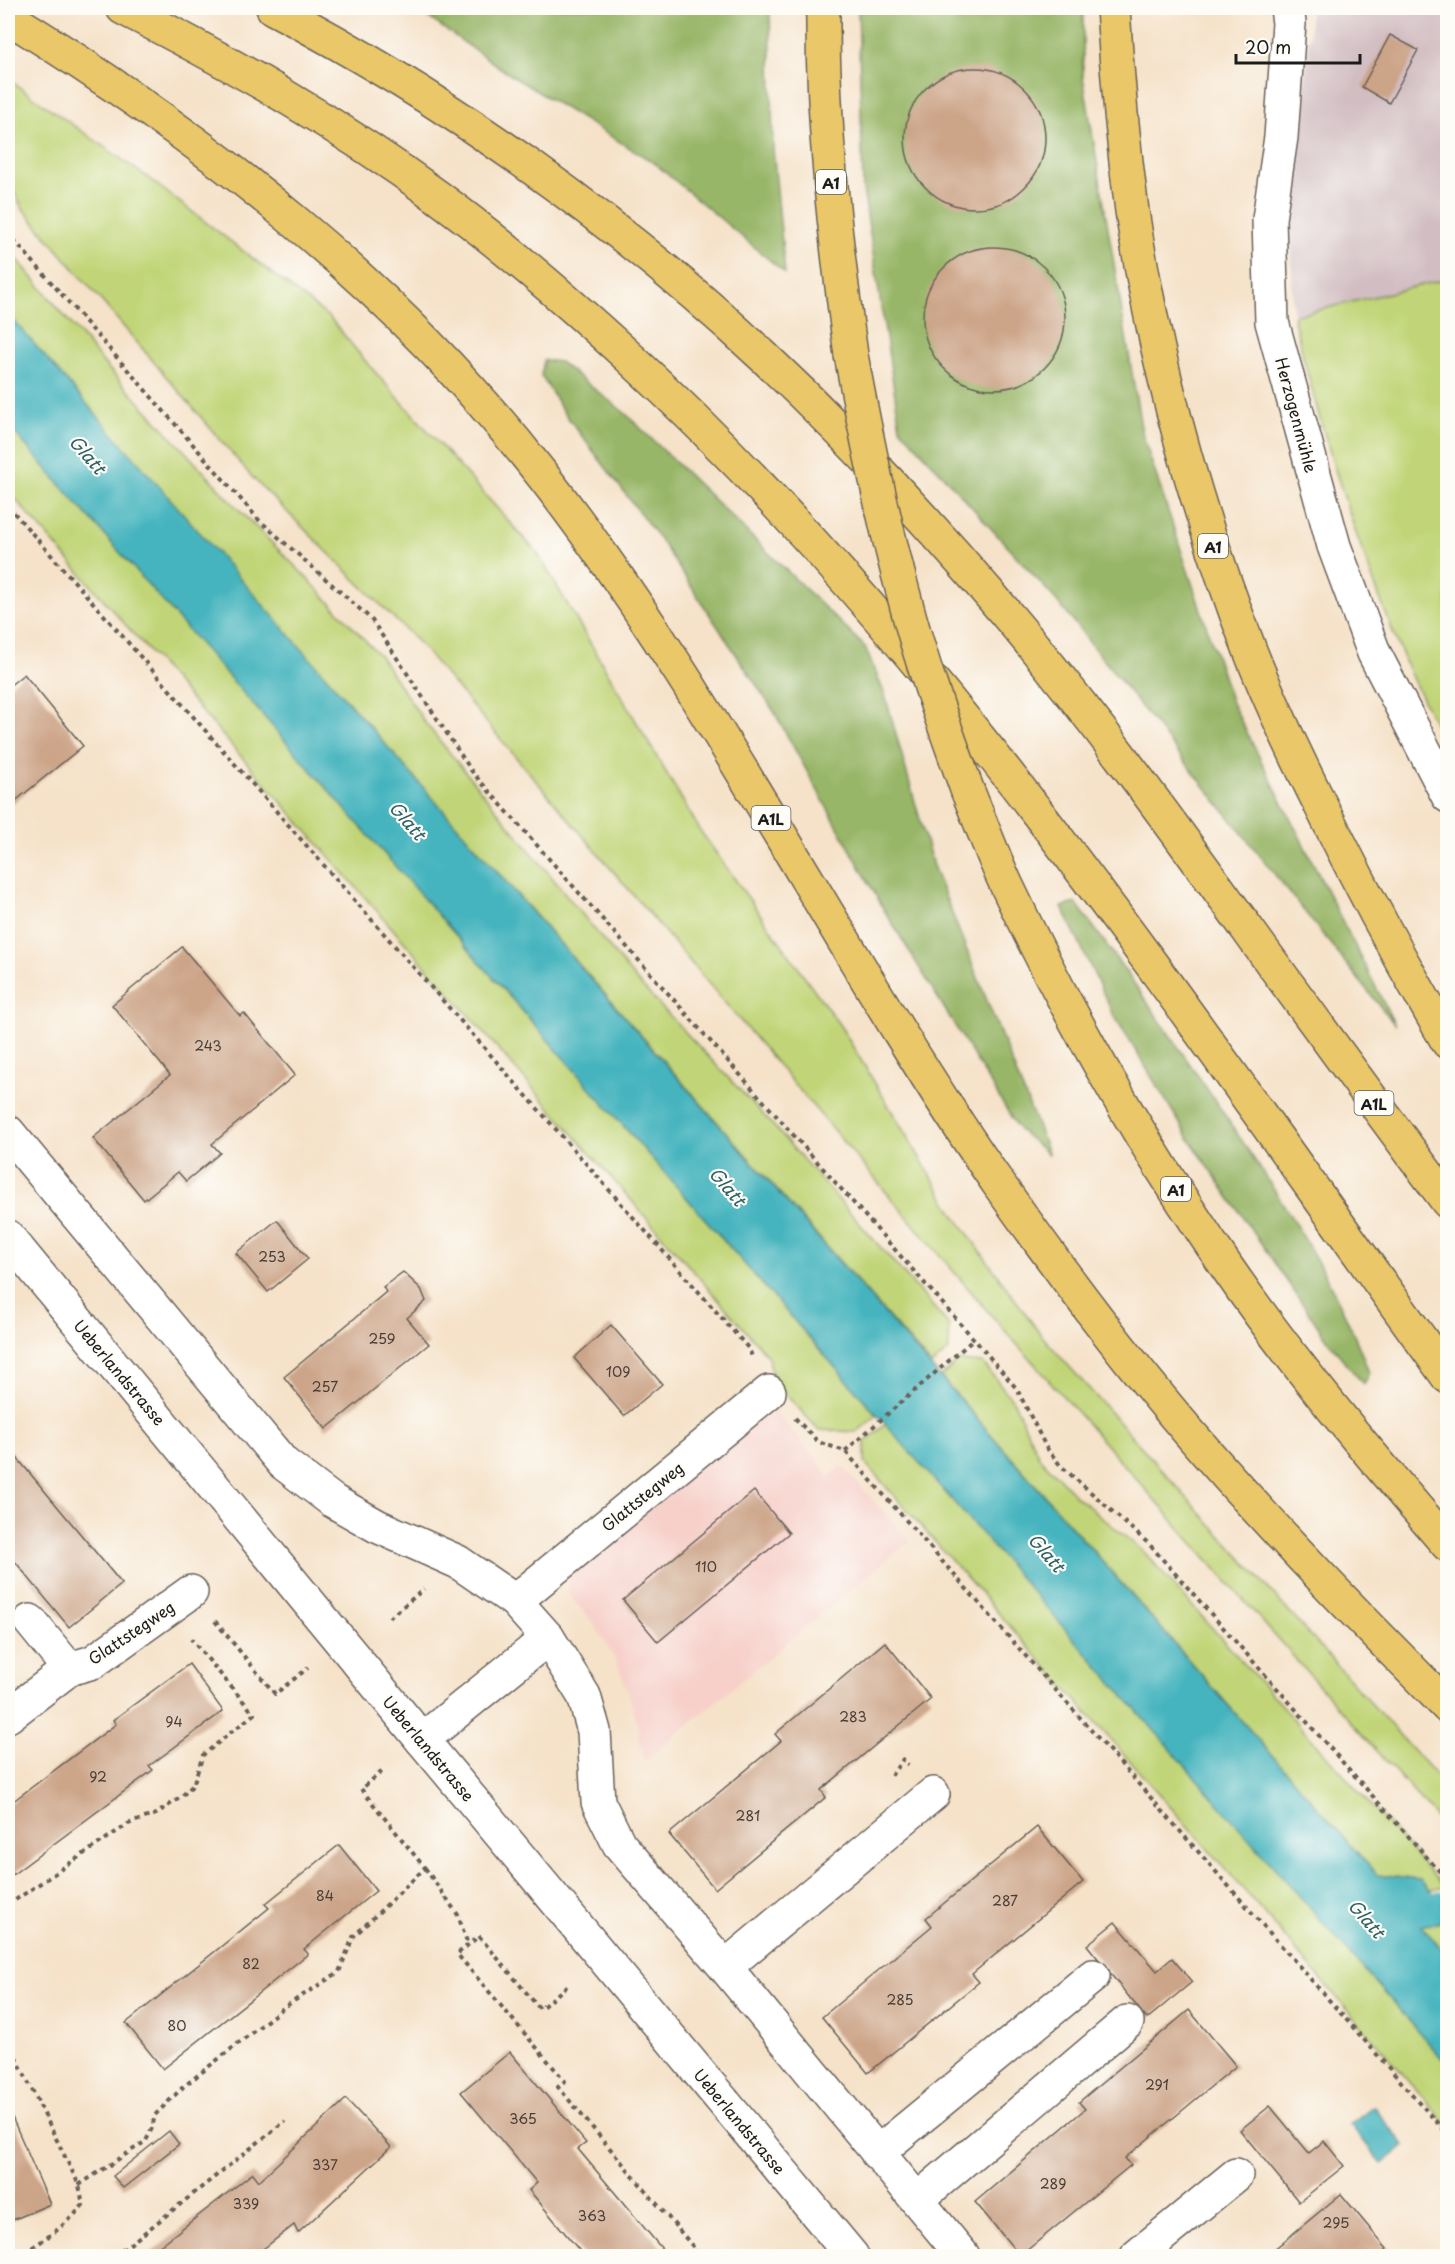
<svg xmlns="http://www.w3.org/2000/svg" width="1455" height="2264" font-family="'Playpen Sans',sans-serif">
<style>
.built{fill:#f7d0ca}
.industrial{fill:#d2bec2}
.green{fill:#c1d578;stroke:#6e784a;stroke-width:1.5}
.forest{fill:#98b668;stroke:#5a6942;stroke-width:1.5}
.water{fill:#45b4be;stroke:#30686d;stroke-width:1.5}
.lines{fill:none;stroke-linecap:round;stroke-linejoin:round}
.stream{stroke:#45b4be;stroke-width:12}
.building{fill:#cca488}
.minor-casing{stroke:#686159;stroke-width:36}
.highway-casing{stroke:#686159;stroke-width:36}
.path{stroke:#686159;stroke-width:4;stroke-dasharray:4.5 4.5;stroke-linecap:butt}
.minor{stroke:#fff;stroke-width:33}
.highway{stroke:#eac769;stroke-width:33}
.highway-bridge-casing{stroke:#686159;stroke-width:36;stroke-linecap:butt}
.highway-bridge{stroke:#eac769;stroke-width:33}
.labels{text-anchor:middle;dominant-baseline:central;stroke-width:4.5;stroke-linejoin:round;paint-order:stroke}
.number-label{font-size:14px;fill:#483e37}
.shield{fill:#fdfcf7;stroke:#605f5e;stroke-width:1.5}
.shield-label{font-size:15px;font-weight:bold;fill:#1c1c1c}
.street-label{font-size:16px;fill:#1c1c1c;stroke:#fdfcf7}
.water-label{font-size:18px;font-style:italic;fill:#2e6065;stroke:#fdfcf7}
</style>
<rect width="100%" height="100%" fill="#fdfcf7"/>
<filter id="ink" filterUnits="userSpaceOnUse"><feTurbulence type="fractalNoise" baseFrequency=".0167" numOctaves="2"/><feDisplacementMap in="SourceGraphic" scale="12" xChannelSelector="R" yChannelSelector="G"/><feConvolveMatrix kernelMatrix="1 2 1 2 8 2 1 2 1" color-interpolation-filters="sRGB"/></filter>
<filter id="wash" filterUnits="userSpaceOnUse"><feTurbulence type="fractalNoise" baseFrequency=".008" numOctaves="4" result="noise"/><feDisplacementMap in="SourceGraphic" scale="24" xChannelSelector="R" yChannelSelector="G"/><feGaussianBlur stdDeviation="1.35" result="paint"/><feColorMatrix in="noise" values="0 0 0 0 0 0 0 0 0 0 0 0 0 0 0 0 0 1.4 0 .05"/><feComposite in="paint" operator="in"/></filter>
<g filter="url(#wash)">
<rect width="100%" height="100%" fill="#f5e2c9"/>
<!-- built -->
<path class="built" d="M773,1408L830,1476L842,1466L910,1541L644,1761L637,1724L627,1688L612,1653L592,1621L568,1594V1576Z"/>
<!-- industrial -->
<path class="industrial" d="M1310,8H1447V279L1293,316L1291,223L1310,33Z"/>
<!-- green -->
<g class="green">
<path d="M8,79L151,180L330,318L367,363L538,554L701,832L841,1027L955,1216L1041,1335L1447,1788V1830L984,1307L418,642L252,477L23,209L8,180Z"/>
<path d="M8,248L107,367L239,510L309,580L380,656L426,724L637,981L771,1123L949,1325V1351L931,1365L8,315Z"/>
<path d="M1447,279H1448L1447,747C1435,722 1421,698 1410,673C1361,558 1322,438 1293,316Z"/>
<path d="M8,425L877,1415L857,1432L819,1430L776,1384L767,1355L8,491Z"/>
<path d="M958,1361L983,1363L1014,1402L1039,1457L1076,1496L1144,1552L1444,1887L1430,1890L1420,1880L1377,1875L941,1377Z"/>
<path d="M886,1424L1447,2064V2125L1237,1882L865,1463V1442Z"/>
<path d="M1447,1920V1956L1421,1925Z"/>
</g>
<!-- forest -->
<g class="forest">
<path d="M415,8H770L773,149L785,273L653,162L512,76Z"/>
<path d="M858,8H1083V77L1142,433L1232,703L1395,1025L1056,600L900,428L863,189Z"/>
<path d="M544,360L560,362L625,413L865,647L885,695L933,866L1049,1155L1019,1130L884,910L773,710L661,541L563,411L541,375Z"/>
<path d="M1076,903C1126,970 1173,1039 1220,1108C1275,1190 1336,1279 1369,1373L1363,1384L1328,1341L1190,1140L1112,1012L1062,907Z"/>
</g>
<!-- water -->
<g class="water">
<path d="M8,314L1377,1875L1420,1880L1447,1910V1920L1422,1926L1447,1956V2064L8,425Z"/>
<path d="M1373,2106L1405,2146L1382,2164L1350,2124Z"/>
</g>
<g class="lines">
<!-- stream -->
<path class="stream" d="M1422,1898L1448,1897"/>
</g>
<g id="blocks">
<!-- building -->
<g class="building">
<path d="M1390,35L1418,50L1389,103L1362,87Z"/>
<circle cx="975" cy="138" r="70"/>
<circle cx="994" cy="318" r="71"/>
<path d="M24,674L83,746L8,807V687Z"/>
<path d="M182,947L240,1016L244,1013L295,1075L212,1144L220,1153L186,1181L178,1172L144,1200L93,1138L170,1075L112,1005Z"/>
<path d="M277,1220L308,1259L268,1292L236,1253Z"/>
<path d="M403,1272L421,1289L426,1301L407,1318L429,1344L326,1429L284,1377L386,1292L383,1287Z"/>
<path d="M611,1325L662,1384L624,1416L574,1358Z"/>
<path d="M8,1447L122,1584L69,1627L8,1553Z"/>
<path d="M754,1491L789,1533L658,1642L623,1600Z"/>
<path d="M885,1642L931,1699L821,1790L826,1797L715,1889L669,1834L781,1741L775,1734Z"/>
<path d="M189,1664L223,1711L149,1766L153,1770L8,1878V1805L116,1724L113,1720Z"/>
<path d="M1037,1827L1083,1882L972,1974L979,1982L868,2073L822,2017L932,1926L926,1918Z"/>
<path d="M339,1845L376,1891L304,1949L308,1954L163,2069L126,2023L269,1908L265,1904Z"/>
<path d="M1115,1922L1157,1971L1172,1958L1192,1982L1147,2019L1087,1945Z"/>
<path d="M1189,2010L1236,2066L1125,2158L1131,2165L1020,2256L975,2202L1085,2109L1079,2102Z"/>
<path d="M510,2052L586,2143L578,2149L668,2256H584L529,2190L537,2183L461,2092Z"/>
<path d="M346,2099L391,2147L298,2233L294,2225L254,2256H147L253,2173L259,2181Z"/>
<path d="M1270,2106L1309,2153L1324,2141L1344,2166L1299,2202L1240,2130Z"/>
<path d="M8,2108L50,2204L8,2222Z"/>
<path d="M169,2131L179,2144L123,2188L113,2176Z"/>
<path d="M1341,2194L1387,2249L1379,2256H1266Z"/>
</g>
</g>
</g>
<g filter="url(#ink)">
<use href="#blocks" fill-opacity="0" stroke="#686159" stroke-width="1.5"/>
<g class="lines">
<defs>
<g id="minor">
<path d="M1287,8L1289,23L1281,137L1269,219L1272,322L1334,546L1374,653L1448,796"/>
<path d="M8,1132L283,1463L333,1501L377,1526L458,1562L515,1601L548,1638L584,1696L594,1731L598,1802L619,1844L725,1967L963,2256"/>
<path d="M8,1237L422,1740L852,2256"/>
<path d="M515,1601L769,1392"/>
<path d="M30,1621L69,1669"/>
<path d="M8,1716L69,1669L93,1662L191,1592"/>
<path d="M422,1740L548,1638"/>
<path d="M725,1967L933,1794"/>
<path d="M877,2153L1093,1976"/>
<path d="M917,2200L1127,2022"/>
<path d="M1137,2256L1236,2175"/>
</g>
<g id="highway">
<path d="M123,8C233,64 339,124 438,197C506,247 569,302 631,359C953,656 1192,1025 1448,1377"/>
<path d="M273,8C447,99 620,222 764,357C844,432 920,513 992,597C1089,709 1175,829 1261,948C1323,1033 1385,1118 1448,1202"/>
<path d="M823,8C822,124 835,240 851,355"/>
<path d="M1113,8C1117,76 1123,143 1132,211C1155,362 1196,511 1251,653C1271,704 1295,754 1320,804C1360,885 1402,964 1448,1042"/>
<path d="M8,17C209,141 397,288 543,476C717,699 839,955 1000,1186C1065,1278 1133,1369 1207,1453C1284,1541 1366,1624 1448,1707"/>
<path d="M968,792C981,823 992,854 1006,884C1069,1018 1144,1147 1228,1269C1294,1365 1371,1456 1448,1545"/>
</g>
</defs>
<!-- minor casing -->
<use href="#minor" class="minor-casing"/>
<!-- highway casing -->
<use href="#highway" class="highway-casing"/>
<!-- path -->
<g class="path">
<path d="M8,233L259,520L371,619L473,773L974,1339L1017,1389L1046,1447L1060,1465L1149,1544L1448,1881"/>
<path d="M8,506L749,1349L753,1359"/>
<path d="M795,1418L818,1442L845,1451L1448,2135"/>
<path d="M845,1451L974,1339"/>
<path d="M389,1618L424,1589"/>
<path d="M215,1621L275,1694L308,1668"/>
<path d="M891,1776L903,1759L908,1765"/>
<path d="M425,1868L458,1915L468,1945"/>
<path d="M8,1905L128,1824L156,1814L181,1797L193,1785L203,1755L254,1714L191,1639"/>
<path d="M567,1986L540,2009L479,1936L457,1954L565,2081L558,2087L701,2256"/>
<path d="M8,2041L79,2185L83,2205C65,2227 42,2241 19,2256"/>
<path d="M79,2185L146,2141L152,2128L155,2115L183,2087L283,2008L339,1972L353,1937L425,1868L361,1789L385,1769"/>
<path d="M115,2256L285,2121"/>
</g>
<!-- minor -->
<use href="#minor" class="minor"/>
<!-- highway -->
<use href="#highway" class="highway"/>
<defs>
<path id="highway-bridge" d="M851,355C866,436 882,516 904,596C921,663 945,728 968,792"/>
</defs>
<!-- highway-bridge casing -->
<use href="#highway-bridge" class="highway-bridge-casing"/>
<!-- highway-bridge -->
<use href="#highway-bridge" class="highway-bridge"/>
</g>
</g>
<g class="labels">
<!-- number labels -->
<g class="number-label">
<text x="208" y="1045">243</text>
<text x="272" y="1256">253</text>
<text x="382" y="1338">259</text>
<text x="618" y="1371">109</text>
<text x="325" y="1386">257</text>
<text x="706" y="1566">110</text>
<text x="853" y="1716">283</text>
<text x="174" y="1721">94</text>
<text x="98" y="1776">92</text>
<text x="748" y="1815">281</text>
<text x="325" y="1895">84</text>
<text x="1005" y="1900">287</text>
<text x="251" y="1963">82</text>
<text x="900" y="1999">285</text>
<text x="177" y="2025">80</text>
<text x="1157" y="2084">291</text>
<text x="523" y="2118">365</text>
<text x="325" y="2164">337</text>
<text x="1053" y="2183">289</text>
<text x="246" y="2203">339</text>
<text x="592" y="2215">363</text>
<text x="1336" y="2222">295</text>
</g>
<!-- shield labels -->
<g class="shield">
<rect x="816" y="170" width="30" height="24" rx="4.5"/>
<rect x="1198" y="534" width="30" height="24" rx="4.5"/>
<rect x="751.5" y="806" width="39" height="24" rx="4.5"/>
<rect x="1354.5" y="1091" width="39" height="24" rx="4.5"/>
<rect x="1161" y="1177" width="30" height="24" rx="4.5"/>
</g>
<g class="shield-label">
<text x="831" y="182">A1</text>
<text x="1213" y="546">A1</text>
<text x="771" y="818">A1L</text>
<text x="1374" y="1103">A1L</text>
<text x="1176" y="1189">A1</text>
</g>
<!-- street labels -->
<g class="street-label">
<text transform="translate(1297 415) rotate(75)">Herzogenmühle</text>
<text transform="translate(120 1372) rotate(50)">Ueberlandstrasse</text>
<text transform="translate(642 1496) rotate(-39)">Glattstegweg</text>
<text transform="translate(131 1632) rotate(-34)">Glattstegweg</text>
<text transform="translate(429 1748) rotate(50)">Ueberlandstrasse</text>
<text transform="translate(740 2121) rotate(50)">Ueberlandstrasse</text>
</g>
<!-- water labels -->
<g class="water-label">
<text transform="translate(88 454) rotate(49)">Glatt</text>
<text transform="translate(408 820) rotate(49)">Glatt</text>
<text transform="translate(728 1186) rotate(49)">Glatt</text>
<text transform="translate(1047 1552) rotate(49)">Glatt</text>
<text transform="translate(1367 1918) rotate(49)">Glatt</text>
</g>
</g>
<!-- margin -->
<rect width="1455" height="2264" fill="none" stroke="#fdfcf7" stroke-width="30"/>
<!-- scale -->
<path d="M1236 54v9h124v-9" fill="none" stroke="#1c1c1c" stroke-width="3"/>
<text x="1245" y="54" font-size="18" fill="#1c1c1c" stroke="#fdfcf7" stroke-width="4.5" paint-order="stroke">20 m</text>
</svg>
